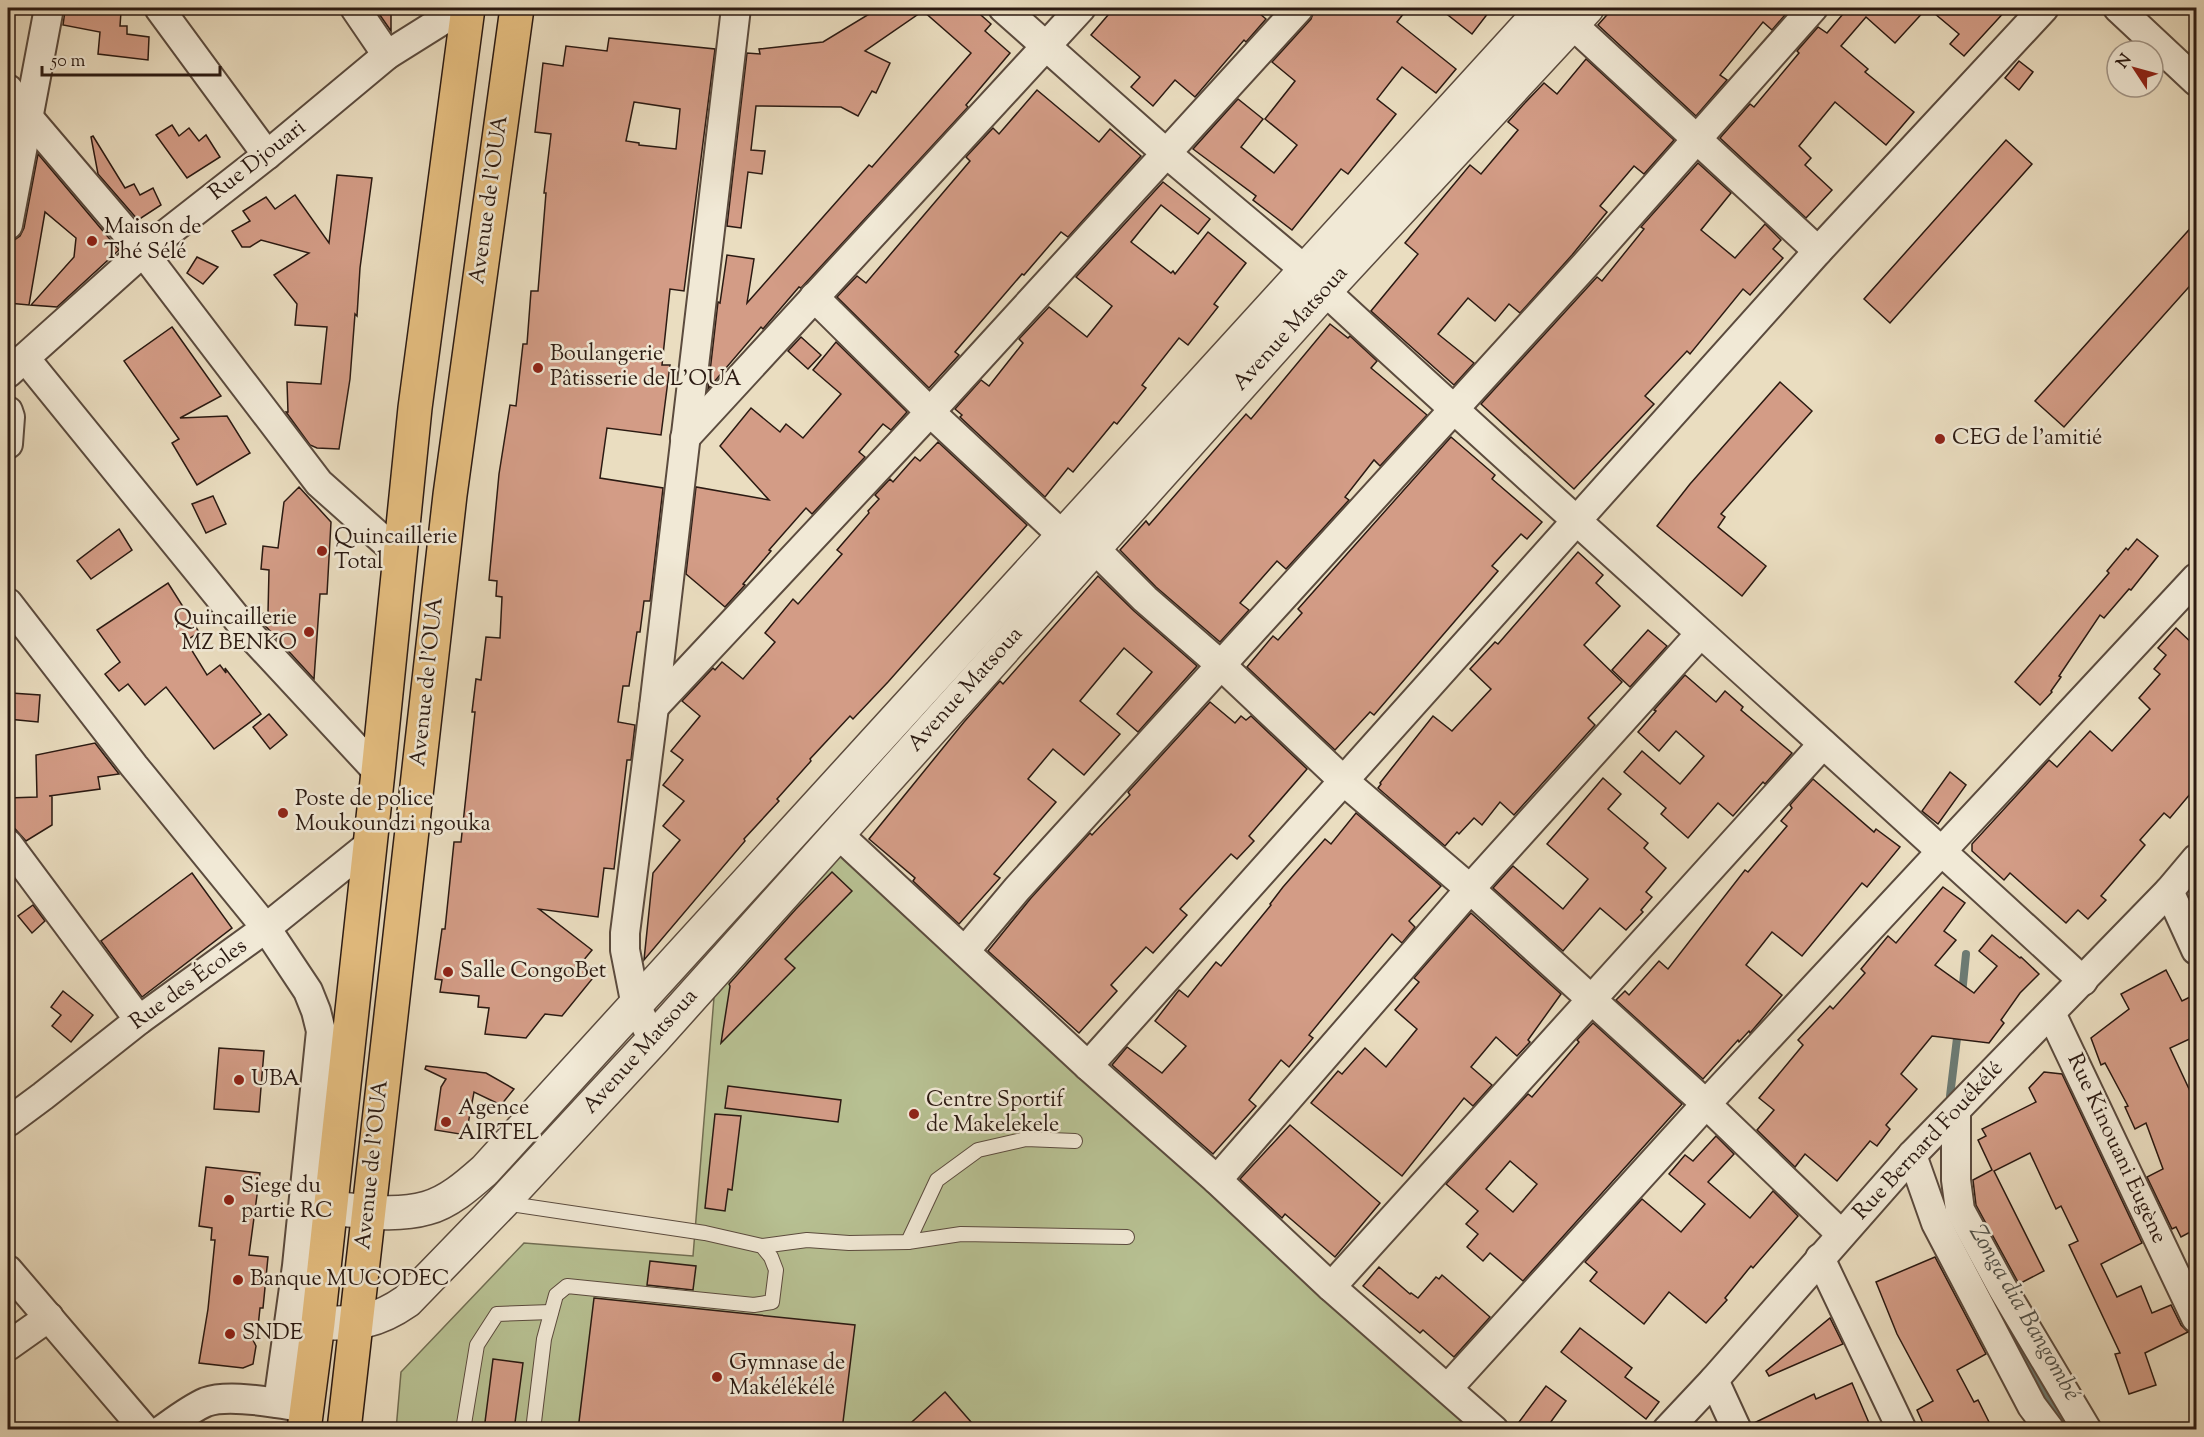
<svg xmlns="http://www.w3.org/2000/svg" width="2204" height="1437" font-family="'Sorts Mill Goudy',serif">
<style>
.green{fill:#b7c092;stroke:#716d52;stroke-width:1.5}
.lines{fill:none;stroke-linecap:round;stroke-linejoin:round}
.stream{stroke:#6c7b74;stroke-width:8}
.building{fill:#d39c86;stroke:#2b1a12;stroke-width:1.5;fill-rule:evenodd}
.service-casing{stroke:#5b4b3e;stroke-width:16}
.minor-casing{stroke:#5b4b3e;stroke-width:32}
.tertiary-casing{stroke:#5b4b3e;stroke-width:36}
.primary-casing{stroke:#2b1a12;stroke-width:36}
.service{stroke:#f1e9d6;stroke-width:14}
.minor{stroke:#f1e9d6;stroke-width:28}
.tertiary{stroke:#f1e9d6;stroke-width:33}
.primary{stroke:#e5be80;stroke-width:33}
.poi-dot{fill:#8f2418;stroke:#f1e9d6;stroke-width:2}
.labels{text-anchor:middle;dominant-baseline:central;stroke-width:5;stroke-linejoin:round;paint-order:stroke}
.street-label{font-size:22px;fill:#2b1a12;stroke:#f1e9d6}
.poi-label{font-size:22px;fill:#2b1a12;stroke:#f1e9d6;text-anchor:start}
.water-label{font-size:24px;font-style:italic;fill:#51524b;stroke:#f1e9d6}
</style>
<rect width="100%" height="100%" fill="#eaddc0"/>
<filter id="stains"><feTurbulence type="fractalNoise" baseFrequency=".00333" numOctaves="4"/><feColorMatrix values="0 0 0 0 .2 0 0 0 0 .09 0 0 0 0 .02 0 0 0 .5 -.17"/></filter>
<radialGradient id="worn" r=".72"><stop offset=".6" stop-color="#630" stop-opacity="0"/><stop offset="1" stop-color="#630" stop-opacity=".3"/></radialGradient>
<!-- green -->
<path class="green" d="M837,852L1470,1429L396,1430L401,1372L524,1243L693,1256L715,985Z"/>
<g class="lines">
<!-- stream -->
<g class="stream">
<path d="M1962,994L1966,954"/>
<path d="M1950,1096L1958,1030"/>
<path d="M2005,1321L2068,1430"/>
</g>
</g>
<!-- building -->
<g class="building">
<path d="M375,8H391V31Z"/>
<path d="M879,8H973L991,24L985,31L1010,53L966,105L968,107L801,288L799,287L763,329L761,327L708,389L718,302L720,303L727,255L754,259L747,303L869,165L872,167L971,53L923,11L865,51L890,63L876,93L872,91L858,116L841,107L756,106L751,150L765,151L762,174L748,172L741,228L727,226L747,53L760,54L759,49L823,42Z"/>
<path d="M1114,8H1253L1266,19L1246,42L1244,40L1195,97L1175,80L1153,106L1131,87L1140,77L1091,35Z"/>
<path d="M1315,8H1408L1397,22L1456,69L1436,93L1402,67L1377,99L1396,114L1348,174L1341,169L1292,230L1253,200L1256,196L1193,149L1238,99L1263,119L1241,147L1274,173L1297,145L1265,119L1295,81L1272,62L1311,19Z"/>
<path d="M1439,8H1492L1472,34Z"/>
<path d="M1613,8H1791L1772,30L1763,22L1720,75L1727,80L1696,116L1598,25Z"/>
<path d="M1848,8H1927L1895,43L1866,17L1841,46L1868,69L1865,72L1914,112L1886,145L1835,102L1799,146L1811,158L1805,165L1832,190L1806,218L1720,138L1750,104L1754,107L1799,53L1797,51L1818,27L1827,33Z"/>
<path d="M1928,8H2008L1964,56L1950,44L1959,34Z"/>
<path d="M104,10L121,12L120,26H127V34L149,37L148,60L98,54L100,32L63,25L65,11L102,14Z"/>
<path d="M609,38L715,49L684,291L670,289L662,365H670L661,435L607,428L600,478L663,488L650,601H644L640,632H637L629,686H623L618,722L635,725L631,760H627L614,869L604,868L598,917L539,909L592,950L582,962L597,973L562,1016L545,1014L526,1038L485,1034L489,1008L478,1007L479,996L440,992L442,980L435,979L442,929H445L454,842H461L475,712H472L476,679L481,680L486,637L500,638L502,597L496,596L497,581L489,580L499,474L510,405L516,406L523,344H527L531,291H538L546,193H544L551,134L535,132L543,63L563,66L566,46L607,51ZM634,102L680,109L676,149L639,145V143L626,141Z"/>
<path d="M1586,59L1674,140L1644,174L1634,166L1600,206L1607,212L1572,255L1520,313L1509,304L1495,321L1468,298L1438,334L1474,363L1454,385L1371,311L1418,254L1405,243L1470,165L1481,174L1518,130L1508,122L1523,105L1544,83L1557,94Z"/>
<path d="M2019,61L2033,72L2019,90L2005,78Z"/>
<path d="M1037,90L1099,142L1110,129L1141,156L1068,237L1061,232L1024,275L1022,274L955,352L959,355L929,388L837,297L857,276L866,283L970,161L966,157L993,128L999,134Z"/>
<path d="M172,125L179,136L189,128L199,141L206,135L220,157L187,178L156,135Z"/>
<path d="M93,136L125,188L134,184L140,195L153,188L161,205L138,220L98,174L91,137Z"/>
<path d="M2006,140L2032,164L1890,323L1864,299Z"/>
<path d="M38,154L119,250L57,307L31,305L74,257L76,238L45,212L29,305L8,303V277L13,241L20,236L24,228Z"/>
<path d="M1698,163L1731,193L1701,230L1735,258L1765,224L1781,240L1773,249L1783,258L1750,295L1743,289L1690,354L1687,351L1645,396L1654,404L1574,489L1481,404L1597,277L1602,281L1644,229L1641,227Z"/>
<path d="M337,175L372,178L360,268L357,316L355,314L350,379L339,449L317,448L310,445L286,412H288L287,382L321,384L327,327L295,325L297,304L274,275L309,253L261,240L250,247H242L232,231L250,221L243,211L266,197L275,209L295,195L329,243Z"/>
<path d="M1163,182L1210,219L1198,234L1161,205L1131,242L1171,273L1173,271L1175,274L1208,232L1246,263L1214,304L1218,307L1188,345L1179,338L1142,385L1146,388L1117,424L1114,422L1073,472L1068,468L1045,497L960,417L962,415L955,409L981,380L989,386L1023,343L1019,339L1049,307L1087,337L1112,306L1076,277Z"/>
<path d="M2196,222V279L2064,427L2035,401Z"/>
<path d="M197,257L218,267L203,284L187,273Z"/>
<path d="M1330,324L1348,338L1350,336L1377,361L1371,368L1427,415L1380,466L1374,460L1345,497L1349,500L1286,569L1277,561L1240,603L1249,610L1220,642L1156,587L1120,550L1146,521L1149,525L1246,414L1251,419Z"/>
<path d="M172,327L221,396L180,418L227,416L250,453L197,485L172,443L179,439L124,361Z"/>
<path d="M801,337L821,355L808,369L788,351Z"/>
<path d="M836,342L907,412L891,430L883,424L859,452L865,457L812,514L806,508L769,550L771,551L743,584L745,585L725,607L686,574L696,487L769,500L720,446L751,408L780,432L786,424L803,438L841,394L813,370Z"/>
<path d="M1780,382L1812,411L1721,514L1725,517L1718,527L1766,566L1742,596L1657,526L1690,484Z"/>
<path d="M1451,437L1495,475L1492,479L1542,522L1527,539L1521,534L1492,566L1498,571L1374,715L1370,712L1335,750L1247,667L1273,636L1278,640L1302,613L1298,609Z"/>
<path d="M938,442L1027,525L888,682L853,719L850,716L810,759L811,761L777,799L779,801L744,839L745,841L644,960L653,873L680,840L663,826L684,801L663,785L683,760L671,751L700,716L682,701L713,668L715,670L722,662L743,679L775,642L765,633L793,599L798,604L842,554L837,550L869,513L868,511L879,499L875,495L890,479L893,482L915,457L920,461Z"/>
<path d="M299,487L331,522L327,594H320L314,679L260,620L259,614L268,613L269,570L261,569L263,546L278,548L284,502Z"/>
<path d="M213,496L226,524L206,533L192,504Z"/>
<path d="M119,529L132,550L91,579L77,561Z"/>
<path d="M2137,539L2158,556L2131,590L2129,589L2104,618L2100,615L2059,676L2061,677L2051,691L2052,692L2040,705L2015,682L2109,573L2107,571L2126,548L2128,550Z"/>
<path d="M1578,552L1603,575L1596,583L1620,606L1584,645L1622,682L1588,718L1595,725L1514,815L1500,802L1482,825L1474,818L1459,834L1457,832L1445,846L1378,788L1381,784L1380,783L1433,716L1452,731L1491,689L1470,669L1495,642L1498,644Z"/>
<path d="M1098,576L1134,611L1197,666L1138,732L1117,714L1152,672L1124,648L1080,701L1120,734L1084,775L1053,749L1028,779L1056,802L994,874L1000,878L959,924L913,881L915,878L869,839L964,722L1000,681L1003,684Z"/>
<path d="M168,583L199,632L186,641L207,675L220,665L226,673L225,668L261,714L214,749L166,687L145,705L128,684L119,691L105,674L120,662L97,630Z"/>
<path d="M2176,628L2196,647V787L2170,818L2164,813L2140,840L2145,845L2101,896L2106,900L2088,919L2078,910L2066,923L2010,873L2004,880L1972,851V844L2049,760L2057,767L2090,731L2112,751L2150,709L2139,698L2160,674L2154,669L2166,655L2158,648Z"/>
<path d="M1648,630L1667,646L1630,687L1612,670Z"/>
<path d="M1685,675L1716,702L1725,691L1743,707L1741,710L1792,753L1765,784L1763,782L1733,816L1718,803L1688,838L1661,814L1666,808L1624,772L1642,751L1680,784L1704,756L1676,731L1659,751L1638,732L1656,711L1654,710Z"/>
<path d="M11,693L40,695L38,722L8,719Z"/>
<path d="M1210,702L1235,723L1241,716L1246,720L1251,716L1307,769L1249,836L1254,841L1237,859L1231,854L1180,909L1187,915L1153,953L1146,947L1111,985L1117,991L1079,1033L988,951L1031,898L1090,833L1092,835L1130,795L1128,792Z"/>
<path d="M269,714L287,735L270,749L253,727Z"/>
<path d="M95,743L119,774L98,777L100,789L49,796H52V825L26,841L8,821V798L37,797L36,755Z"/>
<path d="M1950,772L1966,785L1938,824L1922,811Z"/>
<path d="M1603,778L1621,794L1608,809L1648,843L1644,848L1666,868L1646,892L1652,897L1641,910L1643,912L1626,930L1600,908L1563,951L1493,888L1513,866L1563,909L1588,879L1547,844Z"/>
<path d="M1813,779L1874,832L1876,829L1900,847L1867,887L1862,883L1802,956L1772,932L1746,965L1782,995L1762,1019L1750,1033L1749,1031L1739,1042L1738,1040L1703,1079L1616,1000L1625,991L1629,995L1659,961L1668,969L1745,870L1748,872L1787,826L1781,821L1792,808L1790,805Z"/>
<path d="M1356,813L1441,886L1409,921L1415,927L1402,943L1392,934L1309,1035L1313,1038L1289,1067L1281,1060L1249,1100L1256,1106L1213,1154L1112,1065L1127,1047L1162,1073L1186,1046L1155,1021L1179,990L1188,997L1216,962L1221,966L1271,905L1270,904L1283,887L1325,839L1331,844Z"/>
<path d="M832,872L852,891L785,959L795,968L721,1043L730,986L729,984L796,909Z"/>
<path d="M192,873L232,928L142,997L101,941Z"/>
<path d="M1943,887L1965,903L1944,931L1956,940L1935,965L1974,993L1997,966L1979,951L1992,935L2020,958L2021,957L2039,974L2020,993L2001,1020L2004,1023L1989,1043L1932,1036L1901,1074L1917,1089L1886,1125L1890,1129L1877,1146L1870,1141L1837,1181L1805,1154L1795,1167L1757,1130L1774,1110L1759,1098L1803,1045L1798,1040L1830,1006L1833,1009L1865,973L1861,969L1888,936L1896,943Z"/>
<path d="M33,905L45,921L32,933L18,916Z"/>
<path d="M1471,913L1561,994L1528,1040L1530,1042L1517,1056L1496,1037L1471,1067L1492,1085L1473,1106L1464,1098L1402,1176L1311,1103L1338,1071L1342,1074L1365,1048L1386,1067L1417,1029L1395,1010L1419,982L1414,978Z"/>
<path d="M2166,970L2182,1001L2196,994V1036L2170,1048L2190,1091L2196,1088V1229L2181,1237L2176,1227L2172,1229L2147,1177L2163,1169L2146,1123L2135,1129L2125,1107L2128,1106L2105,1063L2101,1065L2091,1038L2129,1009L2121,994Z"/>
<path d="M63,991L93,1015L71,1042L52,1026L61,1015L51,1007Z"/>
<path d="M1593,1023L1682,1104L1523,1281L1490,1253L1483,1261L1467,1247L1478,1234L1466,1224L1478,1211L1446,1184L1528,1094L1532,1097L1579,1042L1577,1040ZM1510,1161L1537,1184L1513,1212L1486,1189Z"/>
<path d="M219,1048L264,1051L259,1112L214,1109Z"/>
<path d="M426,1066L486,1073L514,1089L501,1105L474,1092L466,1135L435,1130L441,1087L446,1079L425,1069Z"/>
<path d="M2044,1072L2062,1074L2142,1243L2101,1264L2117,1297L2141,1286L2152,1313L2171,1305L2181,1325L2188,1332L2145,1353L2156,1385L2129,1394L2115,1354L2120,1353L2069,1245L2078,1241L2061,1206L2056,1209L2030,1153L1994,1171L2044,1271L2019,1284L1976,1205L1973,1180L1992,1170L1978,1140L1986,1136L1982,1129L2036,1102L2029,1088Z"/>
<path d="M728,1086L841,1100L838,1122L725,1108Z"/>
<path d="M715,1114L741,1116L732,1190L728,1189L725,1211L705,1208Z"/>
<path d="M1290,1125L1380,1203L1335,1257L1285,1214L1282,1218L1240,1179Z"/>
<path d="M1716,1136L1734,1154L1708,1182L1750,1218L1773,1191L1798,1216L1753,1268L1751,1266L1725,1298L1727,1300L1706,1323L1669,1292L1644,1324L1590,1281L1597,1272L1585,1262L1642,1199L1681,1232L1705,1204L1669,1174L1685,1155L1693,1161Z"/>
<path d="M206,1167L260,1173L249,1255L268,1257L263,1308H260L258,1327L253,1340L256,1346L253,1364L243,1368L199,1363L208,1309L215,1240H211L212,1228L199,1226Z"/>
<path d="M1935,1257L1986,1354L1957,1370L1974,1402L1978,1400L1993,1430H1926L1917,1410L1933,1401L1897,1334L1876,1282Z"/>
<path d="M650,1261L696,1266L693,1290L647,1285Z"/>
<path d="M1379,1267L1410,1294L1411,1293L1418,1298L1436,1277L1439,1279L1442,1275L1490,1317L1454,1357L1423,1330L1420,1333L1363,1286Z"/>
<path d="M594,1298L855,1325L842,1430H578Z"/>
<path d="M1830,1318L1843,1344L1769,1376L1766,1371Z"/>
<path d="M1580,1328L1632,1368L1625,1377L1659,1402L1646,1419L1561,1352Z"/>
<path d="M493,1359L523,1363L514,1430H484Z"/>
<path d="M1852,1383L1872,1430H1753L1752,1424L1814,1394L1816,1399Z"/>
<path d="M1546,1386L1566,1401L1545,1430H1513Z"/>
<path d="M945,1392L978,1430H903Z"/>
</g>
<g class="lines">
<defs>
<g id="service">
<path d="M504,1203L705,1233L762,1246L771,1257L776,1270L772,1302L754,1305L567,1286L556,1295L544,1339L533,1430"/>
<path d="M908,1242L937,1180L978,1150L1026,1139L1075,1141"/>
<path d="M762,1246L807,1240L849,1243L908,1242L961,1234L1127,1237"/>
<path d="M463,1430L477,1345L497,1314L551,1312"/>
</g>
<g id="minor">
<path d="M159,8L267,155"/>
<path d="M355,8L387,55"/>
<path d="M1003,8L1166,153L1304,269L1325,291C1576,523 1832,749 2083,981"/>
<path d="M2118,8L2196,81"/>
<path d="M1572,24L1818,251"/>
<path d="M8,89L28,117L143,252L319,483L401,556"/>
<path d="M8,225L49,8"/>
<path d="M814,297L930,412L1062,535"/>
<path d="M25,358L247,631L378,772"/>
<path d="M8,373L143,252L267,155L387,55L462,8"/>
<path d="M8,411L10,417L8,444"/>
<path d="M685,438L1081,8"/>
<path d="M1093,547L1145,599L1222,666L1345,782L1470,889L1591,999L1706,1104L1841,1234"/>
<path d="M8,603L134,766L266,928L308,991L316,1011L321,1031L297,1266L278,1403"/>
<path d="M654,707L930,412L1299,8"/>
<path d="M838,834L1088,1066L1217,1180L1331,1287L1494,1430"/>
<path d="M8,844L139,1020"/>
<path d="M2169,891L2196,950"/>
<path d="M965,951L1017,889L1587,263L1813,8"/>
<path d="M2051,1013L2196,1318"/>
<path d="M653,1040L636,1006L625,950V933L654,707L736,8"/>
<path d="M1088,1066L1818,251L2044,8"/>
<path d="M1956,1111V1180L1960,1210L2003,1289L2087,1430"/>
<path d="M8,1122L43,1096L139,1020L266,928L369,845"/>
<path d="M1912,1155L1936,1223L2032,1406L2050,1430"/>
<path d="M1217,1180L1470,889L1700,634"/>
<path d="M1820,1258L1902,1430"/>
<path d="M8,1270L145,1430"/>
<path d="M1331,1287L1823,744"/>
<path d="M8,1346L49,1317"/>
<path d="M1714,1380L1737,1430"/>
<path d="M1448,1388L1706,1104L2196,578"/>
<path d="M162,1430C176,1420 190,1409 206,1402C228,1394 272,1402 295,1406"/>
<path d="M1667,1430L1714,1380L1912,1155L2169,891L2196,859"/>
</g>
<g id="tertiary">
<path d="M330,1208C361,1211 396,1217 427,1208C449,1202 468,1185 485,1170C840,784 1190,394 1544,8"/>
<path d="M318,1323C356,1323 374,1324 407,1301L502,1203L653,1040L1325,291L1587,8"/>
</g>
<g id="primary">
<path d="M304,1430L318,1323L378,772L415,408L468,8"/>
<path d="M344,1430L450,495L517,8"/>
</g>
</defs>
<!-- service casing -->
<use href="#service" class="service-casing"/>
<!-- minor casing -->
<use href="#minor" class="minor-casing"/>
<!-- tertiary casing -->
<use href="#tertiary" class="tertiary-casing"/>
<!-- primary casing -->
<use href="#primary" class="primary-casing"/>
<!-- service -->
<use href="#service" class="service"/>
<!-- minor -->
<use href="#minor" class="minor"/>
<!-- tertiary -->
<use href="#tertiary" class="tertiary"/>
<!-- primary -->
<use href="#primary" class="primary"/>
</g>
<!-- markers -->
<g class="poi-dot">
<circle cx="92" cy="241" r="6"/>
<circle cx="538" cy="368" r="6"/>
<circle cx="1940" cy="439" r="6"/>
<circle cx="322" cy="551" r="6"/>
<circle cx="309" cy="632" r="6"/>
<circle cx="283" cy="813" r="6"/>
<circle cx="448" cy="972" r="6"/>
<circle cx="239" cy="1080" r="6"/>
<circle cx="914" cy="1114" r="6"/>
<circle cx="446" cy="1122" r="6"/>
<circle cx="229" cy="1200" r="6"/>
<circle cx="238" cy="1280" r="6"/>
<circle cx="230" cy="1334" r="6"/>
<circle cx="717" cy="1377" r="6"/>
</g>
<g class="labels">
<!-- street labels -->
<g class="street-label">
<text transform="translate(258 161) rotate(-38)">Rue Djouari</text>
<text transform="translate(490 200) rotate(-82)">Avenue de l'OUA</text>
<text transform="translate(1291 329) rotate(-48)">Avenue Matsoua</text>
<text transform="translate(428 682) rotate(-84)">Avenue de l'OUA</text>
<text transform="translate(966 690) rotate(-48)">Avenue Matsoua</text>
<text transform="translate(189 985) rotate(-36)">Rue des Écoles</text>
<text transform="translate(641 1052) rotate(-48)">Avenue Matsoua</text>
<text transform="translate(1929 1141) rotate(-47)">Rue Bernard Fouékélé</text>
<text transform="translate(2116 1149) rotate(65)">Rue Kinouani Eugène</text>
<text transform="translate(373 1165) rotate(-84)">Avenue de l'OUA</text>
</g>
<!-- poi labels -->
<g class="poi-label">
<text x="104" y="228">Maison de<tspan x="104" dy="25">Thé Sélé</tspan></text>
<text x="550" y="355">Boulangerie<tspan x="550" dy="25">Pâtisserie de L'OUA</tspan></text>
<text x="1952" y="439">CEG de l'amitié</text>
<text x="334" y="538">Quincaillerie<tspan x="334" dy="25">Total</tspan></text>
<text x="297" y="619" text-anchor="end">Quincaillerie<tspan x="297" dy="25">MZ BENKO</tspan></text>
<text x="295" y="800">Poste de police<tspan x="295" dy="25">Moukoundzi ngouka</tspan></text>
<text x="460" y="972">Salle CongoBet</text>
<text x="251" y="1080">UBA</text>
<text x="926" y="1101">Centre Sportif<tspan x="926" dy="25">de Makelekele</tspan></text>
<text x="458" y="1109">Agence<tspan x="458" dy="25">AIRTEL</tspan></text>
<text x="241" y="1187">Siege du<tspan x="241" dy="25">partie RC</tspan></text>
<text x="250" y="1280">Banque MUCODEC</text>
<text x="242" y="1334">SNDE</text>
<text x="729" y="1364">Gymnase de<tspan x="729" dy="25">Makélékélé</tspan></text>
</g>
<!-- water labels -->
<g class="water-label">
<text transform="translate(2024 1313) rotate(60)">Zonga dia Bangombé</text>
</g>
</g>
<!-- margin -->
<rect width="2204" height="1437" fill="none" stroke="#eaddc0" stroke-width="30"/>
<rect x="9" y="9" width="2186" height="1419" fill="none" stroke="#2b1a12" stroke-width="3"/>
<rect x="15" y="15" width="2174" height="1407" fill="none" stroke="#2b1a12" stroke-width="1.5"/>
<!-- north arrow -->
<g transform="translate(2135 69) rotate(306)"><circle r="28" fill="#f1e9d6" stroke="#a29688" stroke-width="1.5"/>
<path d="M0-4.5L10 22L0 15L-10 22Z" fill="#8f2418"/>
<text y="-9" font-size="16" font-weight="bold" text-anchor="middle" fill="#2b1a12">N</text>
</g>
<!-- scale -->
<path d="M42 66v9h178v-9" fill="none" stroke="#2b1a12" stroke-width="3"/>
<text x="51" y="66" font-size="18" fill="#2b1a12" stroke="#f1e9d6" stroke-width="4.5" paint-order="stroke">50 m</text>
<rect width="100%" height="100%" filter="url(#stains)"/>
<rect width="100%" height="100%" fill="url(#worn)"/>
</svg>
